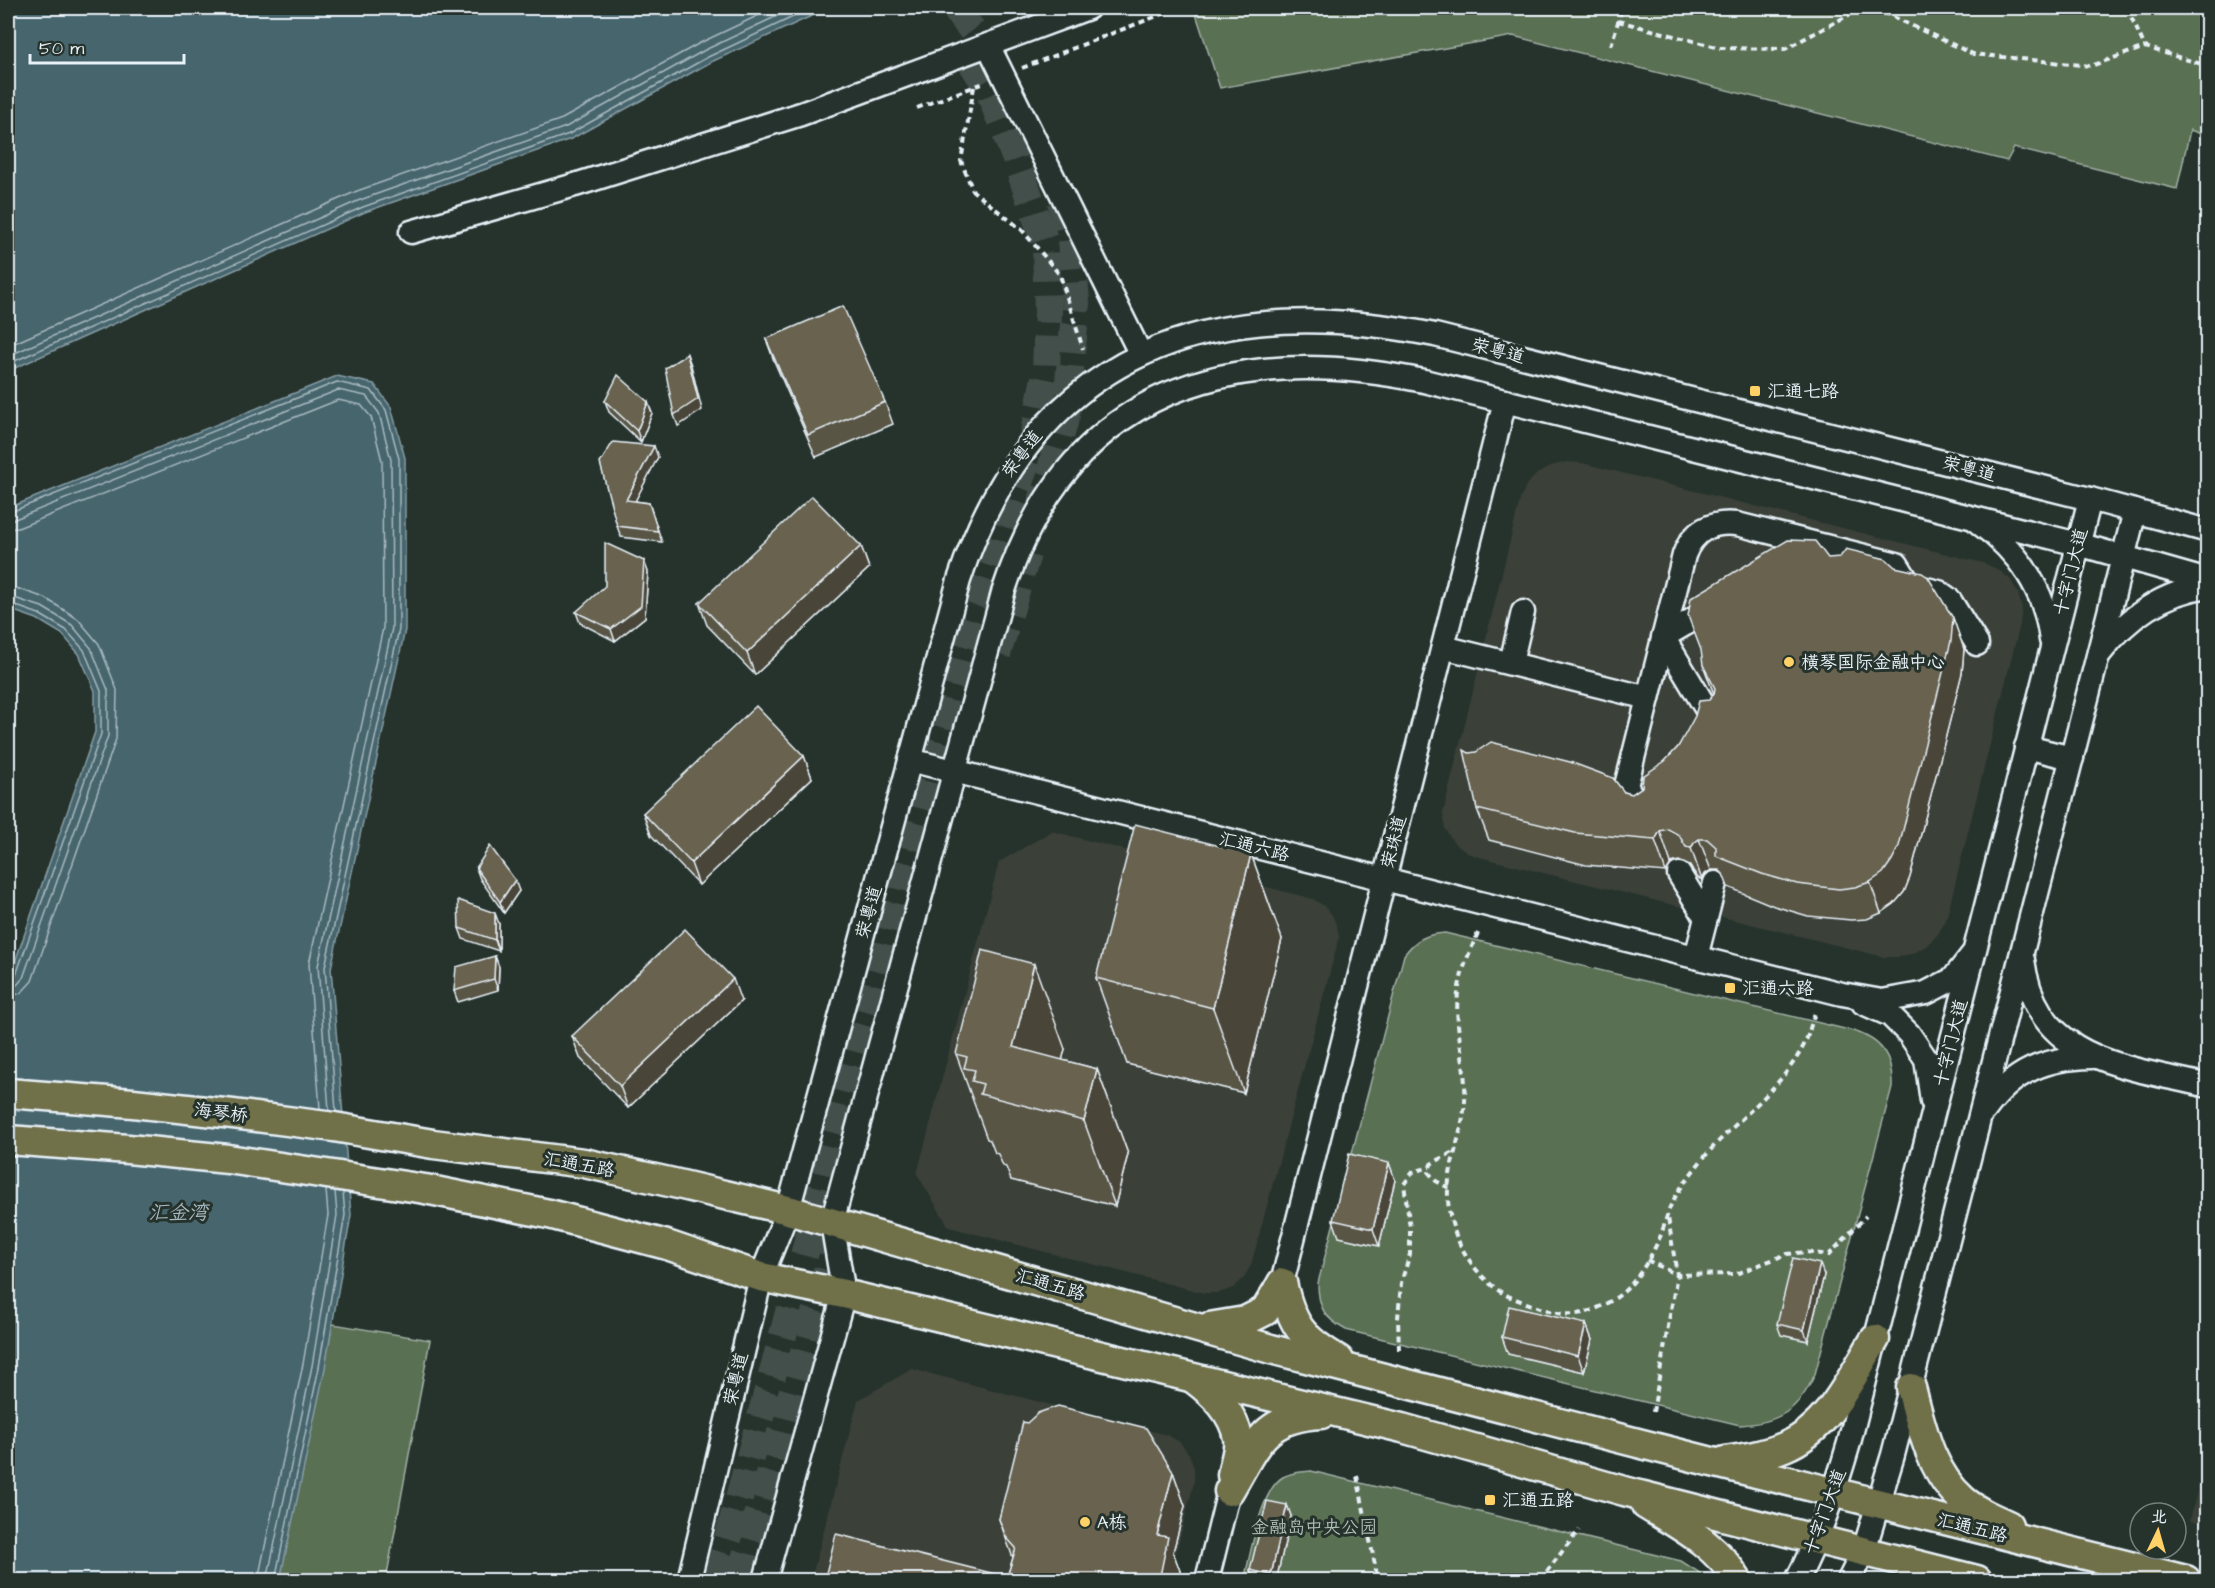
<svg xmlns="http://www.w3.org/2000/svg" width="2215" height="1588" font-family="'Architects Daughter','LXGW WenKai TC',sans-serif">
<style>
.built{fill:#3a4138}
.park{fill:#5a6f53;stroke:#a1b0a6;stroke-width:1.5}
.water{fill:#47656d;stroke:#879da5;stroke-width:1.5}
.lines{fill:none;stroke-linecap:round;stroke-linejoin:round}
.shore{stroke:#a8b9c0;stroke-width:1.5}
.major-tunnel{stroke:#43504b;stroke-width:28;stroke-dasharray:28 14;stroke-linecap:butt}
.minor-casing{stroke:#e8f1f8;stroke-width:27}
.major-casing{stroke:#e8f1f8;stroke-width:33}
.path{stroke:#e8f1f8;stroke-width:4;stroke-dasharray:6 4.5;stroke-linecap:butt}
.minor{stroke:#26332d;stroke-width:22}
.major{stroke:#70704a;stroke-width:28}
.wall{fill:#595445;stroke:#e8f1f8;stroke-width:1.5}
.shaded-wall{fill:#484538;stroke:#e8f1f8;stroke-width:1.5}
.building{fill:#676250;stroke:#e8f1f8;stroke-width:1.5}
.poi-dot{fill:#ffd166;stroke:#26332d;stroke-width:2}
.labels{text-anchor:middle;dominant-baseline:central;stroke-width:6;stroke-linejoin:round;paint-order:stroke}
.street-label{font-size:18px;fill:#e8f1f8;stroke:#26332d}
.poi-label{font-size:18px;fill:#e8f1f8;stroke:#26332d;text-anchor:start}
.park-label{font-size:18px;fill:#afbdb6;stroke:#26332d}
.water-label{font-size:20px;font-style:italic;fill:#a8b9c0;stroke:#26332d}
</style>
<rect width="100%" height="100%" fill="#26332d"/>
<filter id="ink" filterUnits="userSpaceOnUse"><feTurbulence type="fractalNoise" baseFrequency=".0167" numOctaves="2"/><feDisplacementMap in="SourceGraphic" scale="12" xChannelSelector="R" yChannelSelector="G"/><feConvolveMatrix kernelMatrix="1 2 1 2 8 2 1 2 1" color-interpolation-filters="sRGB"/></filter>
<g filter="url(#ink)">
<!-- built -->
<g class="built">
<path d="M1566,462L1582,463L1983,563L1997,569L2010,579L2018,593L2022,608L2020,624L1946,920L1938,934L1928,945L1914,953L1899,957H1884L1483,858L1467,853L1454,843L1445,829L1443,813L1520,500L1526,485L1537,474L1551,466Z"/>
<path d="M1052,831L1313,899L1324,906L1332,915L1337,926L1339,938L1251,1265L1244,1278L1233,1288L1219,1293H1204L949,1227L917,1174L999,862Z"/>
<path d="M912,1369L1167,1435L1180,1442L1189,1454L1194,1468V1483L1169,1580H811L858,1400Z"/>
<path d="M2207,1450V1524L2190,1520Z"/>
</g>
<!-- park -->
<g class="park">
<path d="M1194,8H2207V136L2190,130L2177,189L2014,148L2007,161L1513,36L1220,88Z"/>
<path d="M1445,933L1853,1031C1882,1040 1893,1056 1892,1087L1815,1374C1799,1410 1779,1423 1740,1425L1346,1330C1324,1318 1318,1307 1318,1283L1404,955C1415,940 1426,934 1445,933Z"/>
<path d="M8,1270L430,1340L386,1580H8Z"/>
<path d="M1311,1471L1681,1561L1700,1573L1707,1580H1244C1251,1554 1260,1490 1283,1477C1292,1472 1301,1472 1311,1471Z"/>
</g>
<!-- water -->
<g class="water">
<path d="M8,8H829L711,62L571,139L365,212L8,371Z"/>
<path d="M337,376L374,384L391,407L405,458V630L331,968L351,1215L325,1368L280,1580H8V982L95,732V691L79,654L62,634L37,619L8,609V508Z"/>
</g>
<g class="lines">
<!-- shore -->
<g class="shore">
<path d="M8,346L357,191L562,119L700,43L774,8"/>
<path d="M8,356L360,200L566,127L705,50L794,8"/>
<path d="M8,364L363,207L569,134L708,57L812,8"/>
<path d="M8,513L337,382L371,390L386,410L399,459V629L325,967L336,1111"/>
<path d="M8,520L15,519L338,390L366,396L379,413L391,460L392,628L318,966L329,1110"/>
<path d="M8,529L18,528L338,400L361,405L371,417L382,461L383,628L309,964L320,1109"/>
<path d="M8,587L16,588L45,598L78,619L99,644L117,690L116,739L32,981L21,993L8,997"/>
<path d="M8,596L42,607L72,625L91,648L108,690V736L23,978L17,985L8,987"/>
<path d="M8,603L39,614L66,630L84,650L101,691V734L16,975L13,979L8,980"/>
<path d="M258,1580L303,1364L328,1215L326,1190"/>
<path d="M267,1580L312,1366L337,1215L335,1191"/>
<path d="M275,1580L319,1367L345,1215L343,1192"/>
</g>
<!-- major-tunnel -->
<g class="major-tunnel">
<path d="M955,8L973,31L996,69"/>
<path d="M1038,516L1066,415L1076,303L1071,240L1061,201"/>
<path d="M997,654L1027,554"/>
<path d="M717,1580L794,1294L960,658L1031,447L1046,373L1048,311L1046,245L1016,159L988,88L967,55"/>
<path d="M739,1580L838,1233"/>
</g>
<defs>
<g id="minor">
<path d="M988,45L1141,355"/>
<path d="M411,232L575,185L801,114L1088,8"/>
<path d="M1978,522C2019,552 2045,589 2051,640"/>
<path d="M1443,647L1648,698"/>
<path d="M2101,652C2127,617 2164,592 2208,586"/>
<path d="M1511,663L1523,612"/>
<path d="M1713,720L1663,637L1716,606"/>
<path d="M2026,747L2072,758"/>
<path d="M910,760L1842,994L1882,1001L1926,993L1953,979L1971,956"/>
<path d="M1642,812L1626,786L1684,555C1693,531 1711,521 1737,524L1897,564L1910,585L1939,592L1949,599L1977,644"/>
<path d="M1679,874L1706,918"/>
<path d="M1696,957L1715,883"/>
<path d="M2023,960C2036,1062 2126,1066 2208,1086"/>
<path d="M1863,1003L1890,1015L1909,1034L1926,1059L1932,1101"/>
<path d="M1985,1110C2013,1071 2045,1058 2092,1057"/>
<path d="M1282,1283L1505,401"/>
<path d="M689,1580L761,1277L788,1210L959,580C1034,351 1212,290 1435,335L2090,499L2208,531"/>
<path d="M765,1580L844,1294L832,1222L1003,593C1069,388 1228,341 1424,381L2078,544L2208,581"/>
<path d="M1207,1580L1229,1491"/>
<path d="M1797,1580C1820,1536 1835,1491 1849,1443L2090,499"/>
<path d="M1849,1580L1864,1550L1893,1455L2135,511"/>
</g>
<g id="major">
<path d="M8,1093L133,1103L233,1114L334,1127L433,1144L584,1163L678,1184L788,1210L1271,1349L1716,1463L2186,1580"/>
<path d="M8,1140L128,1149L228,1159L425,1189L549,1214L667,1245L761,1277L844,1294L1402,1428L1624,1491L1977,1580"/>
<path d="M1282,1283C1292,1325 1301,1338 1339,1360"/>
<path d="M1209,1327L1245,1321L1265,1311L1282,1283"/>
<path d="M1194,1379C1214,1394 1233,1412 1238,1438C1240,1448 1234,1464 1232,1475"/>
<path d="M1911,1388C1922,1428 1930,1471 1963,1500C1976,1511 1992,1518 2008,1525"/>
<path d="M1725,1461C1745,1458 1765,1455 1784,1447C1829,1429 1851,1378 1875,1339"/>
<path d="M1229,1491C1256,1446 1262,1417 1321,1414"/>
<path d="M1646,1505C1680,1526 1716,1544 1737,1580"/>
</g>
</defs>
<!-- minor casing -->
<use href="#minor" class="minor-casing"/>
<!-- major casing -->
<use href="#major" class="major-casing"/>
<!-- path -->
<g class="path">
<path d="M1874,8L1973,54L2091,66L2145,47"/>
<path d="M2127,8L2145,47L2208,66"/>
<path d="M1618,21L1720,48L1785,49L1862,8"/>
<path d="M1611,46L1622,8"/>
<path d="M1022,68L1178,8"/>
<path d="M974,87L961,161L973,191L1022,230L1060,275L1083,349"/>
<path d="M917,108L984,83"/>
<path d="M1478,933C1469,953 1461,971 1458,993C1454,1029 1467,1065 1465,1101C1463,1131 1450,1160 1448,1190C1446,1230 1470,1273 1504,1294C1512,1298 1521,1301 1529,1304C1564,1318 1582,1319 1614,1299C1635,1286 1650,1259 1660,1237C1664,1228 1666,1217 1670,1207C1677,1192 1687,1179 1697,1166C1730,1123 1780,1093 1805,1043C1809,1034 1811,1023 1815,1013"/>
<path d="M1449,1188L1436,1181L1429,1173L1431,1164L1453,1152"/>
<path d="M1647,1260L1677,1275L1668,1217"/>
<path d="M1399,1350L1398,1318L1401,1283L1410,1254V1228L1404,1184L1413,1172L1430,1167"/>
<path d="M1653,1412L1677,1275L1736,1274L1787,1254L1806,1252L1829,1255L1866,1216"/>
<path d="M1357,1476L1378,1580"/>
<path d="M1540,1580L1579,1530"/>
</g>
<!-- minor -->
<use href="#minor" class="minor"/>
<!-- major -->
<use href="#major" class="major"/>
</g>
<!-- wall -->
<g class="wall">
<path d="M766,339L885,402L893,424L816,457L774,361Z"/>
<path d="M605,401L652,413L641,442L609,412Z"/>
<path d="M658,457L635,501L649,503L662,542L621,537L617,526Z"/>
<path d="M861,546L869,568L755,675L707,625L699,603Z"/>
<path d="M1828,558L1953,618L1964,649L1962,673L1910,877L1904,892L1894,904L1881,913L1867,919L1851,920L1808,916L1774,906L1728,887L1723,874L1719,870H1711L1705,874L1702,880L1698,878L1690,866L1679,861L1671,863L1666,872L1586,865L1489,840L1477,809L1469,753L1632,794L1642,787L1678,747L1714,694L1703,665Z"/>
<path d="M644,561L648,572L645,617L615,641L580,623L576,612Z"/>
<path d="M804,756L812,778L699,885L651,835L643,813Z"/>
<path d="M1251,854L1282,939L1244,1093L1127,1064L1096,978Z"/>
<path d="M476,868L519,891L504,913L480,879Z"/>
<path d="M499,924V951L463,939L459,928Z"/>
<path d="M495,956L499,967L498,990L458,1002L454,991Z"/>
<path d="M741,1001L628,1108L580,1058L572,1036Z"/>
<path d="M1065,1049L1062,1060L1097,1069L1128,1154L1115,1206L1011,1180L1006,1167L1003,1166L998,1154L995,1153L990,1140L987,1139L956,1054Z"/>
<path d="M1389,1163L1395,1180L1379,1246L1339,1237L1333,1220Z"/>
<path d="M1824,1275L1808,1341L1781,1335L1777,1324Z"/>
<path d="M1586,1324L1592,1340L1584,1372L1508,1354L1502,1337Z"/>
<path d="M1027,1423L1173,1472L1185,1506L1173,1552L1180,1571L1178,1581H824L1007,1577L1013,1558L999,1519Z"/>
<path d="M1287,1505L1291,1516L1276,1581H1254L1250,1570Z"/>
</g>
<!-- shaded-wall -->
<g class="shaded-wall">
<path d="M687,354L691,365L702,410L678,426L674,415Z"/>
<path d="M648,402L652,413L641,442L637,431Z"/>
<path d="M654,446L658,457L630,511L626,500Z"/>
<path d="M861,546L869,568L755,675L747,653Z"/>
<path d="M644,561L648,572L645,617L615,641L611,629Z"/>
<path d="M1953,618L1964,649L1962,673L1910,877L1904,892L1894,904L1881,913L1870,882Z"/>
<path d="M804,756L812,778L699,885L691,863Z"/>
<path d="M1660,831L1671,863L1666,872L1655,840Z"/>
<path d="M1699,839L1711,870L1705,874L1702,880L1691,848L1694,843Z"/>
<path d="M1251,854L1282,939L1244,1093L1213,1008Z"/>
<path d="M515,880L519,891L504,913L500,902Z"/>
<path d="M495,913L499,924V951L495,940Z"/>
<path d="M495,956L499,967L498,990L494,979Z"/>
<path d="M1034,964L1065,1049L1049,1112L1013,1047Z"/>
<path d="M733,979L741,1001L628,1108L620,1086Z"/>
<path d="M1097,1069L1128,1154L1115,1206L1084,1121Z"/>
<path d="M1389,1163L1395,1180L1379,1246L1373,1229Z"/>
<path d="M1820,1264L1824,1275L1808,1341L1804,1330Z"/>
<path d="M1586,1324L1592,1340L1584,1372L1578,1356Z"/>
<path d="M1173,1472L1185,1506L1173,1552L1180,1571L1178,1581H1159L1157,1535Z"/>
<path d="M1287,1505L1291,1516L1276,1581H1273L1271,1575Z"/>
</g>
<!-- building -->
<g class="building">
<path d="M843,306L885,402L808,435L766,339Z"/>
<path d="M687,354L698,399L674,415L665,368Z"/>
<path d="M618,375L648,402L637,431L605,401Z"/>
<path d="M613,442L654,446L626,500L649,503L658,531L617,526L600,463Z"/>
<path d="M812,496L861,546L747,653L699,603Z"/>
<path d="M1788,540L1815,541L1828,558L1840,557L1846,549L1886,559L1895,567L1922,573L1928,577L1953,618L1951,641L1899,846L1892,860L1883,873L1870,882L1855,887L1839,889L1797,884L1762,874L1716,856V847L1707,839H1699L1694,843L1691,848L1686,847L1679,835L1668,829L1660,831L1655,840L1575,833L1477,809L1464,750L1469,753L1476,752L1491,742L1570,762L1613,778L1624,792L1632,794L1642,787L1643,776L1665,761L1678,747L1695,716L1699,701L1709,700L1714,694L1715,688L1703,665L1701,650L1688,616L1691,598Z"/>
<path d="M605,543L644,561L641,606L611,629L576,612L605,586Z"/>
<path d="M756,706L804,756L691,863L643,813Z"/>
<path d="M1135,824L1251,854L1213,1008L1096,978Z"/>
<path d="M490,846L515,880L500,902L476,868Z"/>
<path d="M458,900L495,913V940L459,928Z"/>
<path d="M685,929L733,979L620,1086L572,1036Z"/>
<path d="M982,950L1034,964L1013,1047L1097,1069L1084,1121L980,1094L983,1084L972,1081L975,1070L964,1068L967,1057L956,1054Z"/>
<path d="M495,956L494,979L454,991L456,967Z"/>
<path d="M1349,1154L1389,1163L1373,1229L1333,1220Z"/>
<path d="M1793,1258L1820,1264L1804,1330L1777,1324Z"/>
<path d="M1509,1306L1586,1324L1578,1356L1502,1337Z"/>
<path d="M1058,1406L1146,1428L1173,1472L1157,1535L1168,1537L1159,1581H824L836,1534L1007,1577L1016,1548L1006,1537L999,1519L1023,1422L1027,1423L1038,1413Z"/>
<path d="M1267,1501L1287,1505L1271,1575L1250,1570Z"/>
</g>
</g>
<!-- markers -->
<g class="poi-dot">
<rect x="1749" y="385" width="12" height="12" rx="3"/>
<circle cx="1789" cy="662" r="6"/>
<rect x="1724" y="982" width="12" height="12" rx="3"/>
<rect x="1484" y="1494" width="12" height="12" rx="3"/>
<circle cx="1085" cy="1522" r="6"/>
</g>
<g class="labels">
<!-- street labels -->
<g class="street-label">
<text transform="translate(1498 351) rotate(14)">荣粤道</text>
<text transform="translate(1022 454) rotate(-53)">荣粤道</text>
<text transform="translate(1969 469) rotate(14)">荣粤道</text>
<text transform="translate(2071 572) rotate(-76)">十字门大道</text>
<text transform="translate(1394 842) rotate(-76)">荣珠道</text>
<text transform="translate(1254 847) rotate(14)">汇通六路</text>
<text transform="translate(869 912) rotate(-75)">荣粤道</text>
<text transform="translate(1951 1043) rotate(-76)">十字门大道</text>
<text transform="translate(221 1113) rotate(7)">海琴桥</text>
<text transform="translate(579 1165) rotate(10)">汇通五路</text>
<text transform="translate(1050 1285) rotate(16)">汇通五路</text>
<text transform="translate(736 1379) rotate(-77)">荣粤道</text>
<text transform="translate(1825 1512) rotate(-70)">十字门大道</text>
<text transform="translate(1972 1528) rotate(14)">汇通五路</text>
</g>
<!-- poi labels -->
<g class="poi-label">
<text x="1767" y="391">汇通七路</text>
<text x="1801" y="662">横琴国际金融中心</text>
<text x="1742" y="988">汇通六路</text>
<text x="1502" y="1500">汇通五路</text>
<text x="1097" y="1522">A栋</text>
</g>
<!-- park labels -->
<g class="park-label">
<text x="1314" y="1527">金融岛中央公园</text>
</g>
<!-- water labels -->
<g class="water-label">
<text x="178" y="1213">汇金湾</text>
</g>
</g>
<!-- margin -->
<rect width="2215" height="1588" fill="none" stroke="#26332d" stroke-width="30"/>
<rect x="15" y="15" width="2185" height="1558" fill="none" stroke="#e8f1f8" stroke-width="2" filter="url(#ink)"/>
<!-- north arrow -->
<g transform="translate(2158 1531) rotate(5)"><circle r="28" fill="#26332d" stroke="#747f7e" stroke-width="1.5"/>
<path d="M0-4.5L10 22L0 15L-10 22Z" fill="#ffd166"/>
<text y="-9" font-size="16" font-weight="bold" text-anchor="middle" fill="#e8f1f8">北</text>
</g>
<!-- scale -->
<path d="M30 54v9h154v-9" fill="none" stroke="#e8f1f8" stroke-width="3"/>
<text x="39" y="54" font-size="18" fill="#e8f1f8" stroke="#26332d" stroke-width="4.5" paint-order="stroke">50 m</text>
</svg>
